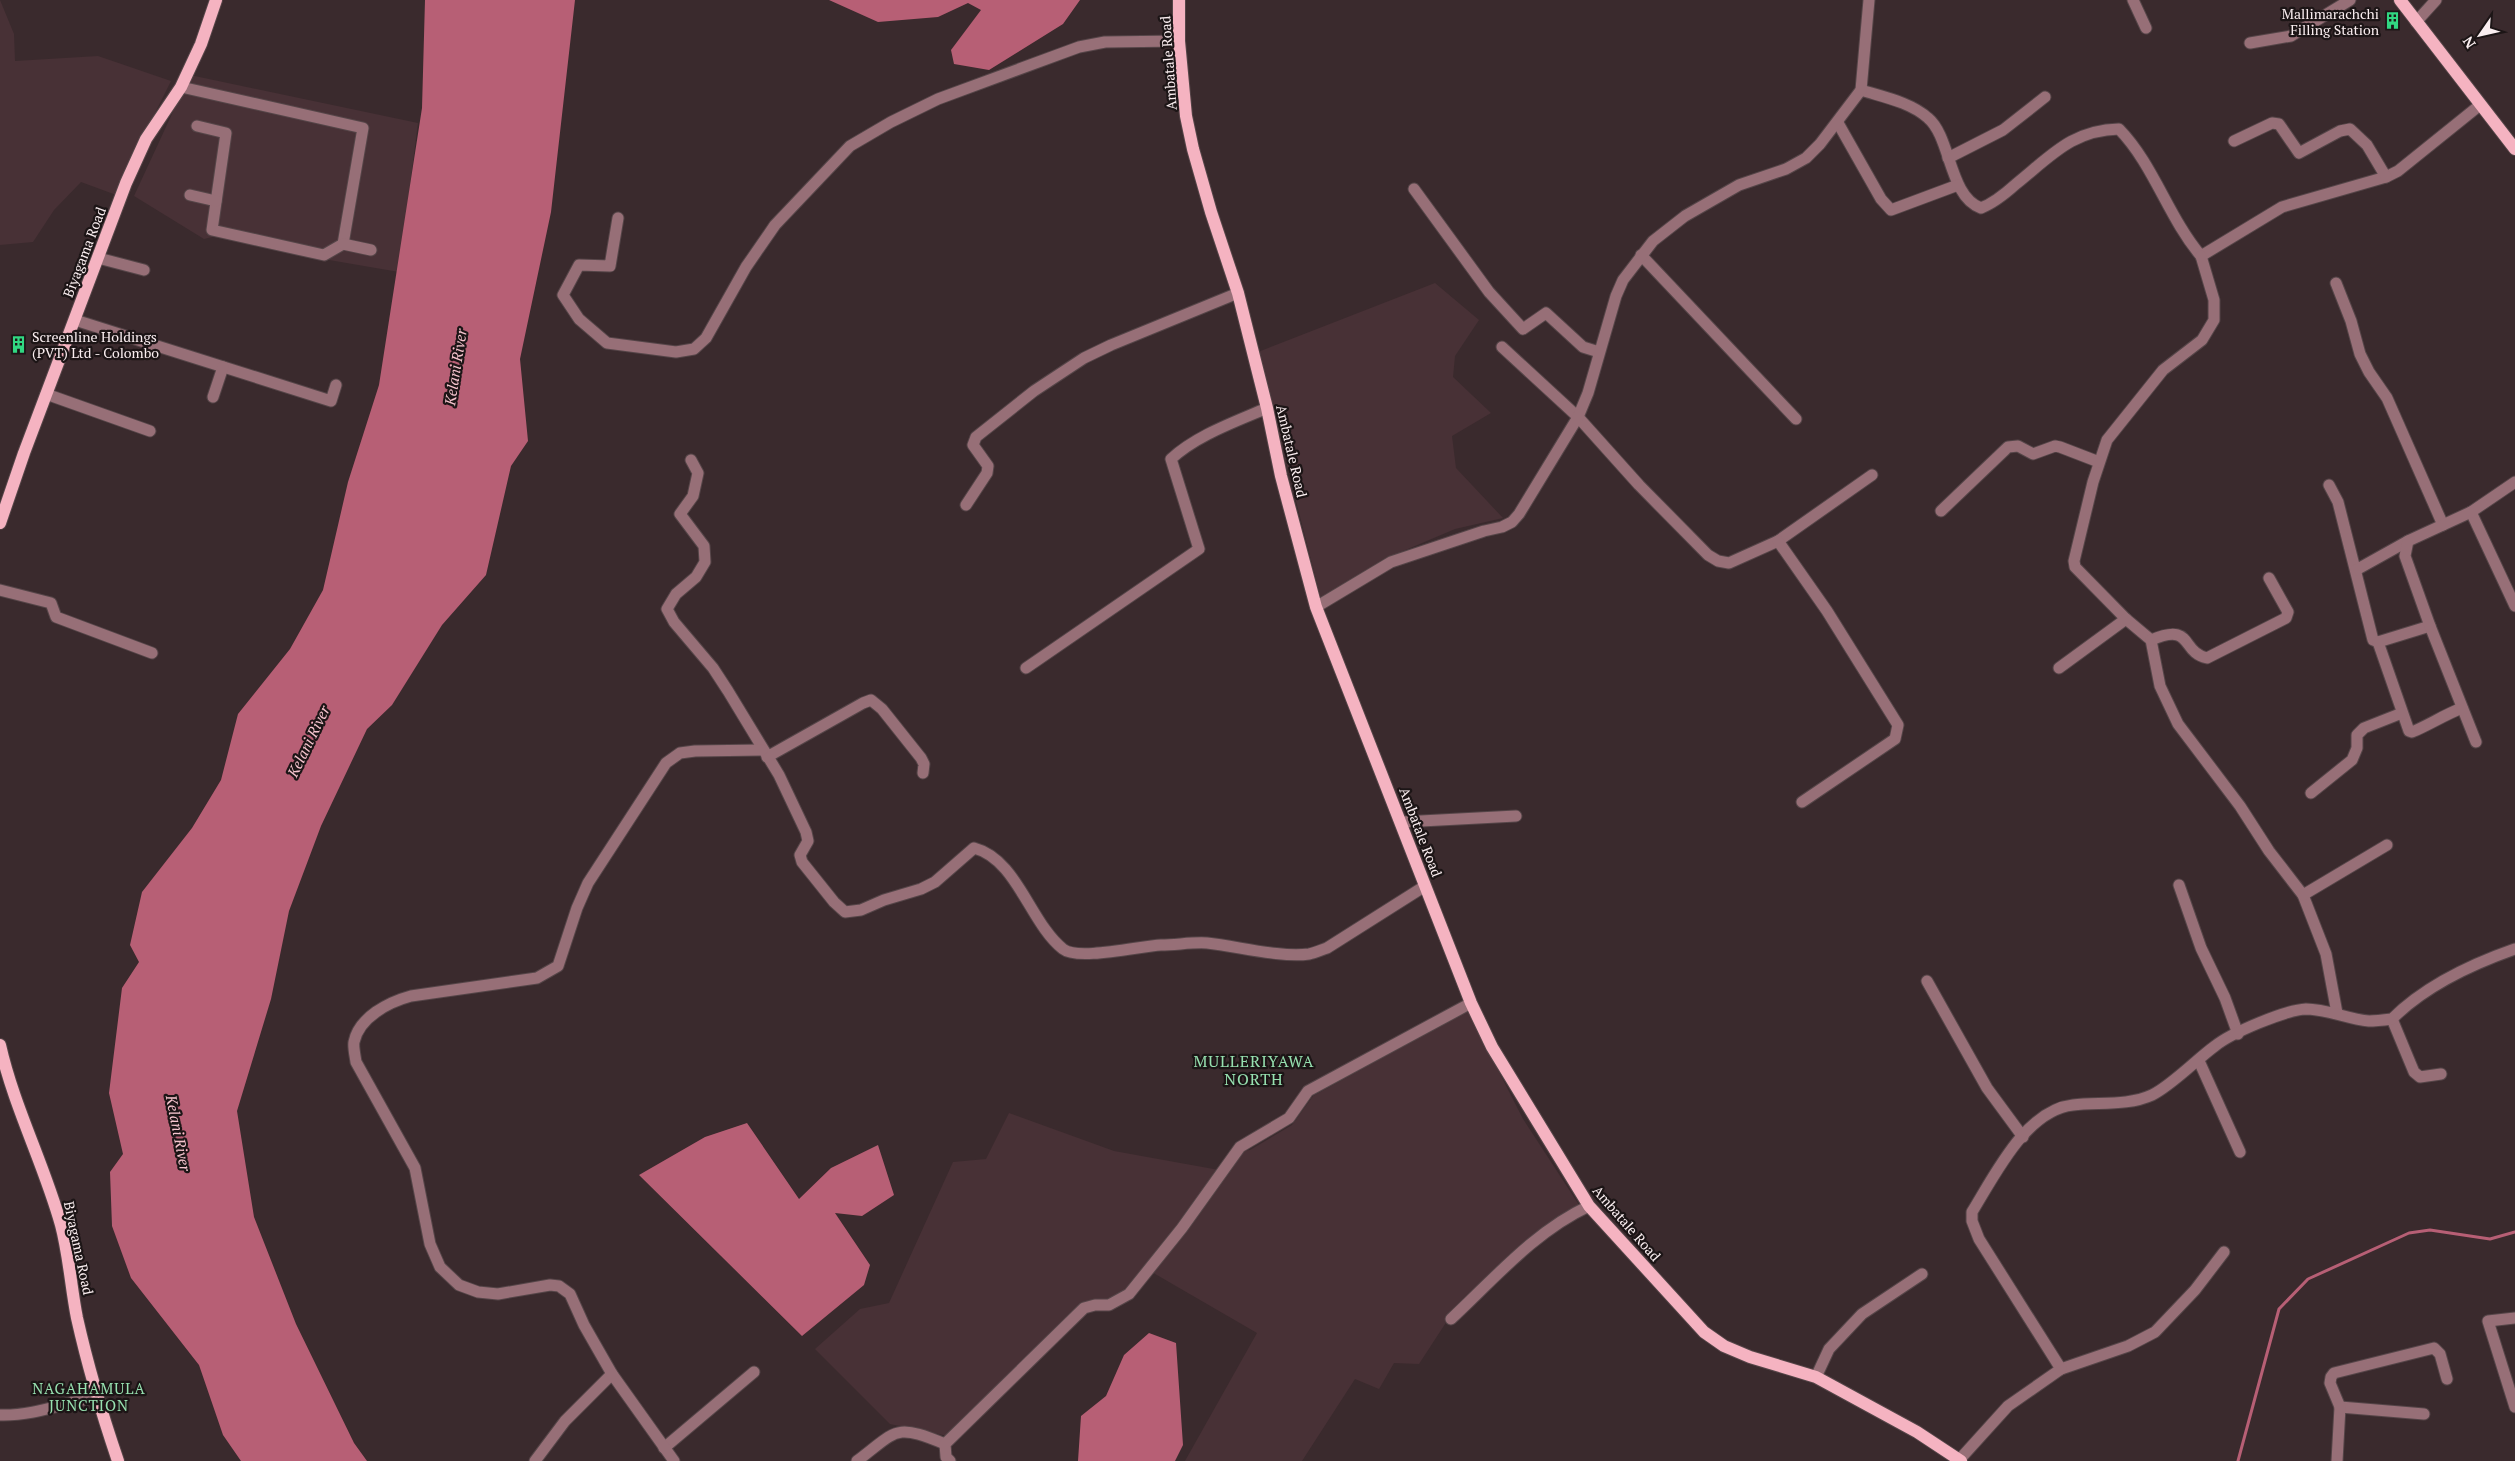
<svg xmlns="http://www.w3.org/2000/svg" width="2515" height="1461" font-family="'PT Serif',serif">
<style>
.built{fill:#483136}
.water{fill:#b75f75}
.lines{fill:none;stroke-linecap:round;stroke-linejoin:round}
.stream{stroke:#b75f75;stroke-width:3}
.minor-casing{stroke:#554548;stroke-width:13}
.major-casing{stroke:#554548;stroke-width:14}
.minor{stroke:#976f77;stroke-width:11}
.major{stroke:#f5b3c1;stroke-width:12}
.labels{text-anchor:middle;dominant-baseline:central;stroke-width:4.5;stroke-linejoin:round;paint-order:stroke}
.poi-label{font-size:14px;fill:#faeef0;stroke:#1c1516;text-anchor:end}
.street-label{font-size:14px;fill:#faeef0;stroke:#1c1516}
.water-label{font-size:15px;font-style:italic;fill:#f7c5cf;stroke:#1c1516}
.neighbourhood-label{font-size:15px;letter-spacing:1px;fill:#97e1b0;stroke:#1c1516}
.quarter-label{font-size:16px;letter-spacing:1px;fill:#97e1b0;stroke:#1c1516}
</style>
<rect width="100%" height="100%" fill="#3a2a2d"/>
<!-- built -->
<g class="built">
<path d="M0,0L14,34L15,61L98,56L171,81L129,165L119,196L81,182L54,210L33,242L0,245Z"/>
<path d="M190,75L418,123L399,272L300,255L229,233L204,239L134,196Z"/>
<path d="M1435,283L1479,320L1455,356L1453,377L1491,413L1452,436L1456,468L1503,518L1455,529L1382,560L1351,583L1321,599L1258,352Z"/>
<path d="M1468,1011L1523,1119L1581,1208L1447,1321L1419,1364L1394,1363L1379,1389L1355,1379L1302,1461H1185L1257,1333L1150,1271L1240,1151L1250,1150L1292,1125L1313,1096Z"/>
<path d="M1009,1113L1114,1151L1219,1170L1179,1226L1127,1290L1107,1300L1085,1302L948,1436L890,1424L815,1349L860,1309L889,1303L953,1162L986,1159Z"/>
</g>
<!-- water -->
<g class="water">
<path d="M425,0H575L551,212L520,359L528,441L511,466L486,575L442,625L392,705L367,729L321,826L289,911L271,999L237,1111L254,1217L296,1324L354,1443L367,1461H241L223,1435L199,1365L131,1278L112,1226L110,1172L123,1154L109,1093L122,988L139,962L130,945L142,892L192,828L221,780L238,714L290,649L323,590L348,482L379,385L422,108Z"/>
<path d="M829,0H1080L1063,24L989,70L954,64L951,50L981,10L968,3L938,17L878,22Z"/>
<path d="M747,1123L799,1199L831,1168L878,1145L894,1195L862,1216L835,1213L870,1265L864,1285L802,1336L639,1175L705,1137Z"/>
<path d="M1149,1333L1176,1343L1183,1445L1175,1461H1078L1081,1416L1106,1396L1124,1355Z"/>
</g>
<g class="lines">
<!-- stream -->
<path class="stream" d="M2238,1461L2279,1309L2308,1279L2409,1233L2430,1230L2490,1239L2515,1232"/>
<defs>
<g id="minor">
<path d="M2133,0L2146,28"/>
<path d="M2416,22L2436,0"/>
<path d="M2250,43L2291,36L2350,0"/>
<path d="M181,87L363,128L343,244L324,255L212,230L226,133L197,126"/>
<path d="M1861,90C1883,97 1910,102 1928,118C1951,137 1949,197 1981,208C1994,203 2006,193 2016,184C2051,156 2072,130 2119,129C2154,165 2168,217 2201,256L2282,207L2386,177L2398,171L2480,105"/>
<path d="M1838,123L1881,199L1891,210L1958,185"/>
<path d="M2234,141L2272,123L2279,124L2299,153L2340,131L2350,129L2367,145L2386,177"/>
<path d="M1948,158L2003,130L2045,97"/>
<path d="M1414,189L1489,292L1523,329L1546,313L1583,347L1599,352"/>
<path d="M190,195L216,201"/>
<path d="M618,218L610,266L579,265L563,295L579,319L607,343L676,352L694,349L706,338L746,267L775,225L850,146L891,122L938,99L1079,47L1105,42L1179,41"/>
<path d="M343,244L371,250"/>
<path d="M1641,255L1796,419"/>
<path d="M2201,256L2214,300V320L2202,340L2163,370L2107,440L2093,482L2074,561L2075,567L2126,619L2151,640L2160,686L2178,724L2240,806L2269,851L2303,895L2326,954L2337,1013"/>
<path d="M98,258L144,270"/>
<path d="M2336,283L2351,321L2360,354L2369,372L2387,398L2443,525"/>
<path d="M75,320L331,401L336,385"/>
<path d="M1502,347L1578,417L1639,485L1708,555L1718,561L1729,563L1778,541L1872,475"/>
<path d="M46,394L150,431"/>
<path d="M213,397L223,367"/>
<path d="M691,460L698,473L693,496L680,514L704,546L705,562L696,577L676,594L667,609L674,622L713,668L728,691L779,775L806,832L808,841L800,855L802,862L834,902L845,912L861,910L884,900L921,889L935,882L974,848C1017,859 1030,923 1063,949C1078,961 1140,946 1161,945C1176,945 1192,942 1207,943C1237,946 1280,958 1309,954C1315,953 1321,950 1327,948L1425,886"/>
<path d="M2329,485L2338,502L2373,640L2378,642"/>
<path d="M966,505L987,473L988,466L973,445L976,437L1034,391L1084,358L1111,345L1238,293"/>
<path d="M1941,511L2008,447L2018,446L2033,454L2055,446L2060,447L2099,462"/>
<path d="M2471,512L2515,606"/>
<path d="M1778,541L1827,611L1898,725L1895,739L1802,802"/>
<path d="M2356,570L2408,541"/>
<path d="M0,590L51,603L56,617L152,653"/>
<path d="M1316,607L1391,562L1484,531L1502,527L1512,522L1519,514L1578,417L1588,393L1616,296L1623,280L1653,241L1685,216L1739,185L1786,169L1806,158L1820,144L1861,90L1869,0"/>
<path d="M2430,626L2378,642L2409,731L2412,732C2429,725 2444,715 2462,708"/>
<path d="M2151,640C2194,622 2180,652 2207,658L2286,618L2288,612L2269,578"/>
<path d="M1026,668L1199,549L1171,459C1197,435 1235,422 1267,408"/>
<path d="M2059,668L2126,619"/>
<path d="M2476,742L2430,626L2405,556L2408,541L2471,512L2515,482"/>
<path d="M767,757L863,703L871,700L882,709L921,758L924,764L923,773"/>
<path d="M2311,793L2352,760L2357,748V735L2364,728L2402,713"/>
<path d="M1402,822L1516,816"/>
<path d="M2179,885L2201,948L2225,998L2238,1034"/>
<path d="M2303,895L2387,845"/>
<path d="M1927,981L1987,1088L2023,1137"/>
<path d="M2392,1019L2414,1072L2420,1077L2441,1074"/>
<path d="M2199,1061L2240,1152"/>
<path d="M2515,1318L2488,1321L2515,1407"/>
<path d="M1451,1319C1494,1279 1535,1231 1589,1206"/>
<path d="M2061,1369L2128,1346L2155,1332L2195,1290L2224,1252"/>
<path d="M1816,1377L1829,1349L1862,1314L1922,1274"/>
<path d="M2340,1407L2424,1414"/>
<path d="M0,1415C34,1416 64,1403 96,1397"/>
<path d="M664,1448L754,1372"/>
<path d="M1960,1459L2008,1406L2061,1369L1979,1239L1972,1221V1212C1995,1175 2026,1110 2073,1105C2099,1102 2128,1106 2152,1095C2171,1086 2197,1059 2215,1046C2231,1033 2285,1010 2306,1009C2327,1009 2347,1019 2369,1021C2376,1021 2384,1020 2392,1019C2424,987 2472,964 2515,949"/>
<path d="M535,1461L565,1421L612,1374"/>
<path d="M674,1461L612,1374L584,1325L570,1294L559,1286L550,1285L498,1294L478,1292L459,1285L440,1267L430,1244L415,1168L356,1062C355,1055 353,1047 354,1042C359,1017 389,1002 411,996L537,978L558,966L577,908L588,883L666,763L680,753L695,751L762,750"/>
<path d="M857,1461C898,1430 894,1423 945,1444"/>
<path d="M950,1461L946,1457L945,1444L1084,1308L1095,1305H1109L1129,1294L1182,1228L1240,1147L1289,1118L1308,1091L1471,1003"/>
<path d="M2337,1461L2340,1407L2330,1383L2331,1377L2334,1373L2434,1348L2440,1354L2447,1379"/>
</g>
<g id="major">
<path d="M1179,0V41L1186,116L1193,149L1211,212L1238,293L1267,408L1281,476L1316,607L1471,1003L1492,1047L1589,1206L1704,1332L1724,1346L1750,1357L1816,1377L1917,1432L1961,1461"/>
<path d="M2400,0L2515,149"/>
<path d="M0,523L24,453L126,183L146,139L181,87L201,44L216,0"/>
<path d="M0,1045C14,1107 44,1164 61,1225C69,1255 71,1288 77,1318C88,1367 102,1414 118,1461"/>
</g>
</defs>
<!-- minor casing -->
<use href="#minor" class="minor-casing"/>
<!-- major casing -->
<use href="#major" class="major-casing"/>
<!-- minor -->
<use href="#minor" class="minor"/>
<!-- major -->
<use href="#major" class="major"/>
</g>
<!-- icons -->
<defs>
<symbol id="building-bare" viewBox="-9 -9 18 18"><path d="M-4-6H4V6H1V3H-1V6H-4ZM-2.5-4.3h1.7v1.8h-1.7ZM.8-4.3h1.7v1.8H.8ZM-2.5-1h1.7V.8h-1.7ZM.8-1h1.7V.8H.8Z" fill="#31d882" stroke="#1c1516" stroke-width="2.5" paint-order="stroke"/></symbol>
</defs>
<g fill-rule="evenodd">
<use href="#building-bare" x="2380" y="8" width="25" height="25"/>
<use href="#building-bare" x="6" y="332" width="25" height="25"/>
</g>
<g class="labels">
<!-- poi labels -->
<g class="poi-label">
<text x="2379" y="13">Mallimarachchi<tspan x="2379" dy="16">Filling Station</tspan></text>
<text x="32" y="336" text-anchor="start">Screenline Holdings<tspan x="32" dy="16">(PVT) Ltd - Colombo</tspan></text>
</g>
<!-- street labels -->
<g class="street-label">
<text transform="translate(1168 63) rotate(-94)">Ambatale Road</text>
<text transform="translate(84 252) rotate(-69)">Biyagama Road</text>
<text transform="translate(1292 451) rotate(77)">Ambatale Road</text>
<text transform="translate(1421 832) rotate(69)">Ambatale Road</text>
<text transform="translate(1627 1223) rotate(49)">Ambatale Road</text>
<text transform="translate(79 1248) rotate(78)">Biyagama Road</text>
</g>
<!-- water labels -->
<g class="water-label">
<text transform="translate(455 367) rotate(-81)">Kelani River</text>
<text transform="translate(308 741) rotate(-64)">Kelani River</text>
<text transform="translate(179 1133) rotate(79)">Kelani River</text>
</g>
<!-- neighbourhood labels -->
<g class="neighbourhood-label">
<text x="89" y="1388">NAGAHAMULA<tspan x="89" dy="17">JUNCTION</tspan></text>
</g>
<!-- quarter labels -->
<g class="quarter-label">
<text x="1254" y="1061">MULLERIYAWA<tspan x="1254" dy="18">NORTH</tspan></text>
</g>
</g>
<!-- north arrow -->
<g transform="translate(2480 35) rotate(236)" stroke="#1c1516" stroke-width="4" paint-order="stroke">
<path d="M0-4L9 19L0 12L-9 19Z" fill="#faeef0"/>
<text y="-8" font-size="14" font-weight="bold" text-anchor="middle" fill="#faeef0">N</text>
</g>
</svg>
